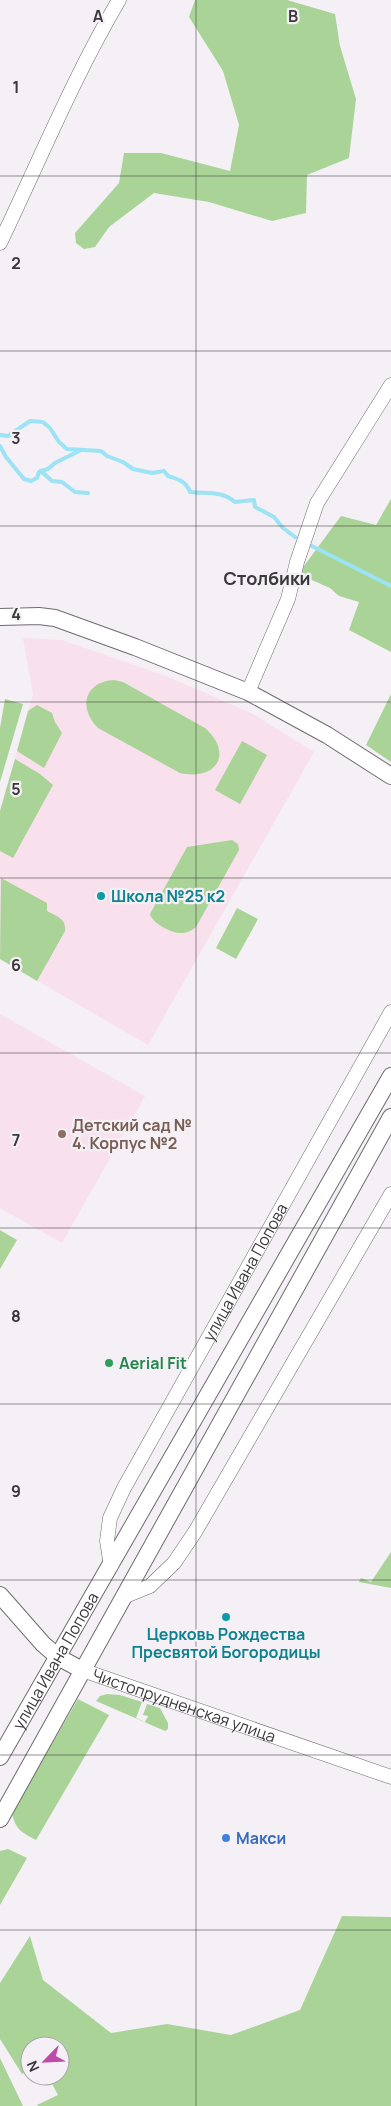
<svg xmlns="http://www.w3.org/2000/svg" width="391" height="2106" font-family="Manrope,sans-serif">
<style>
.education{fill:#f8e0ec}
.green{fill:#aad497}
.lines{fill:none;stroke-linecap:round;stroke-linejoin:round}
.stream{stroke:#9be3f5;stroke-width:4}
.minor-casing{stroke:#6f6b70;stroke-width:15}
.major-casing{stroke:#6f6b70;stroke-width:18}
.minor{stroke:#fff;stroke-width:14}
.major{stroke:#fff;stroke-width:16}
.grid{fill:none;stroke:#3a383a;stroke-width:1;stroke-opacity:0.55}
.culture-dot{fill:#0f9aa8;stroke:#f4f0f5;stroke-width:2}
.education-dot{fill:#8d6e63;stroke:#f4f0f5;stroke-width:2}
.leisure-dot{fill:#2e9e5b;stroke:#f4f0f5;stroke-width:2}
.shop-dot{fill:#3f7fe0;stroke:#f4f0f5;stroke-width:2}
.labels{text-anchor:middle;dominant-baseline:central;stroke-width:4.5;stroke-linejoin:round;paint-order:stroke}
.culture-label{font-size:16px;font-weight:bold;fill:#0d838f;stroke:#f4f0f5;text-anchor:start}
.education-label{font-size:16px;font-weight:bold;fill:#785e54;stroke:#f4f0f5;text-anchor:start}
.street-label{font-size:16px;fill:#3a383a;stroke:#f4f0f5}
.leisure-label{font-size:16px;font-weight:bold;fill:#27864d;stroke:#f4f0f5;text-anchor:start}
.shop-label{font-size:16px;font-weight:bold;fill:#366cbe;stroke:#f4f0f5;text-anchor:start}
.neighbourhood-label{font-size:18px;font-weight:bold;fill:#3a383a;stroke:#f4f0f5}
.grid-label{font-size:16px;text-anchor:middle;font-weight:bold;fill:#3a383a;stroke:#f4f0f5;stroke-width:4.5;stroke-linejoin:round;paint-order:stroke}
</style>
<rect width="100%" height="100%" fill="#f4f0f5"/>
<!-- education -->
<g class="education">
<path d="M23,638L62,640L166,676L253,714L314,752L148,1045L0,959V811L33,695Z"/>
<path d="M0,1014L145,1096L62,1243L0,1208Z"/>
</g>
<!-- green -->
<g class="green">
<path d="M195,0H287L335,14L340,46L356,99L349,158L307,175L306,213L272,221L209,202L154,193L109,227L95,247L84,249L76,243L75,233L119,183L124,153H161L230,171L239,125L223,71L189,17Z"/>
<path d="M391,499V652L349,630L359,602L339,596L330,588L298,574L341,516L376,525Z"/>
<path d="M114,680L123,682L205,728C234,754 216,781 180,773L98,728C78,708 84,682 114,680Z"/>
<path d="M391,694V762L366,745Z"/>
<path d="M5,699L23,704L0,782V728Z"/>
<path d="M37,705L52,713L55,722L62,733L44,768L17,751L28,711Z"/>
<path d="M242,741L267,755L240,804L215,790Z"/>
<path d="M15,759L40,774L53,785L13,858L0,851V811Z"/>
<path d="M232,840L238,844L239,850L196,927C191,931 187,933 180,933C171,933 152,923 150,914L187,847Z"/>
<path d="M1,878L47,903V911C56,916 67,919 65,931L37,981L0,959Z"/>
<path d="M237,908L258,919L236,959L216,948Z"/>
<path d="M0,1230L17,1240L0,1269Z"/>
<path d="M391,1552V1588L359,1582L361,1578L371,1582Z"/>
<path d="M107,1694L120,1695L142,1702L136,1718L145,1722L148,1716L143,1715L147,1704L160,1708L168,1723V1729L165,1731L96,1701L100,1696Z"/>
<path d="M78,1699L109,1715L36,1840C22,1833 15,1829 12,1813Z"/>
<path d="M8,1849L27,1858L0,1905V1851Z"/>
<path d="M342,1916L391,1917V2106H38L37,2105L58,2095L48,2076H60V2046H30V2070L22,2074L0,2039V1983L30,1936L43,1980L111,2033L167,2024L231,2035L300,2010Z"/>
<path d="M0,2058L23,2106H0Z"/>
</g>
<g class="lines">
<!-- stream -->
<g class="stream">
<path d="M0,435L8,436L30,421L43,422L50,428L59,442L67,449L101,451L107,456L123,462L133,469L152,473L164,471L168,476C178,479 186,481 190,492C207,494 221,490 235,502L254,500L255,507L274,517L283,528L295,537"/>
<path d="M0,446L6,457L24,479L31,481L37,478L39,472L41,471L52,481L62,482L75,492L88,493"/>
<path d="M41,471L48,469L55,463L81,450"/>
<path d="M312,546L391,586"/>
</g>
<defs>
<g id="minor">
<path d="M0,243C39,162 73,78 119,0"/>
<path d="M248,692L288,599L297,562L317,503L391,385"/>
<path id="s1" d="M111,1566L107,1541L110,1518L124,1488L391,1012"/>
<path d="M123,1597L150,1586L174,1563L195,1532L391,1194"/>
<path id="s2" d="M82,1670L391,1777"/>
</g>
<g id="major">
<path d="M0,617L39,616L55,618L135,647L248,692L327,735L391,776"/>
<path d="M0,1595L43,1644L58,1657L82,1670"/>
<path id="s3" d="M0,1757L391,1076"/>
<path d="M0,1819L391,1117"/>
</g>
</defs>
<!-- minor casing -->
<use href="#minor" class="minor-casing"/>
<!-- major casing -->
<use href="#major" class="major-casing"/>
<!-- minor -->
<use href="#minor" class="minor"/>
<!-- major -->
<use href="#major" class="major"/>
</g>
<!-- grid -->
<path class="grid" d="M196,0V2106M0,176H391M0,351H391M0,526H391M0,702H391M0,878H391M0,1053H391M0,1228H391M0,1404H391M0,1580H391M0,1755H391M0,1930H391"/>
<!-- markers -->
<g class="culture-dot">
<circle cx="101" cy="896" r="5"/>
<circle cx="226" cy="1617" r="5"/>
</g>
<circle class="education-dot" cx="62" cy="1134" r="5"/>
<circle class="leisure-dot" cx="109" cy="1363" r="5"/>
<circle class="shop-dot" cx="226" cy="1838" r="5"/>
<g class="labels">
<!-- culture labels -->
<g class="culture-label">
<text x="111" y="896">Школа №25 к2</text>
<text x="226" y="1634" text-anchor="middle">Церковь Рождества<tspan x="226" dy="18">Пресвятой Богородицы</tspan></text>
</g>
<!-- education labels -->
<g class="education-label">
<text x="72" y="1125">Детский сад №<tspan x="72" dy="18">4. Корпус №2</tspan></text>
</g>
<!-- street labels -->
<g class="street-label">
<text stroke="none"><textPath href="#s1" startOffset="329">улица Ивана Попова</textPath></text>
<text stroke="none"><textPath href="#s3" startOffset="111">улица Ивана Попова</textPath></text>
<text stroke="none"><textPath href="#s2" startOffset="108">Чистопрудненская улица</textPath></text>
</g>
<!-- leisure labels -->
<g class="leisure-label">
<text x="119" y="1363">Aerial Fit</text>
</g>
<!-- shop labels -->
<g class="shop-label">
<text x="236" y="1838">Макси</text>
</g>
<!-- neighbourhood labels -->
<g class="neighbourhood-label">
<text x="267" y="578">Столбики</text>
</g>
</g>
<g class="grid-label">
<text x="98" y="22">A</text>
<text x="293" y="22">B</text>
<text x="16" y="93">1</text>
<text x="16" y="269">2</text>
<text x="16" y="444">3</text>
<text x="16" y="620">4</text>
<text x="16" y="795">5</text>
<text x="16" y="971">6</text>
<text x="16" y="1146">7</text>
<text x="16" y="1322">8</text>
<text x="16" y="1497">9</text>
</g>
<!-- north arrow -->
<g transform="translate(45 2061) rotate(246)"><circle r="24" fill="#f4f0f5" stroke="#aaa6aa"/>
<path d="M0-4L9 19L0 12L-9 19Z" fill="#be4ca7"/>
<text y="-8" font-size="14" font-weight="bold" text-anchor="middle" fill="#3a383a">N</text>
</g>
</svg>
